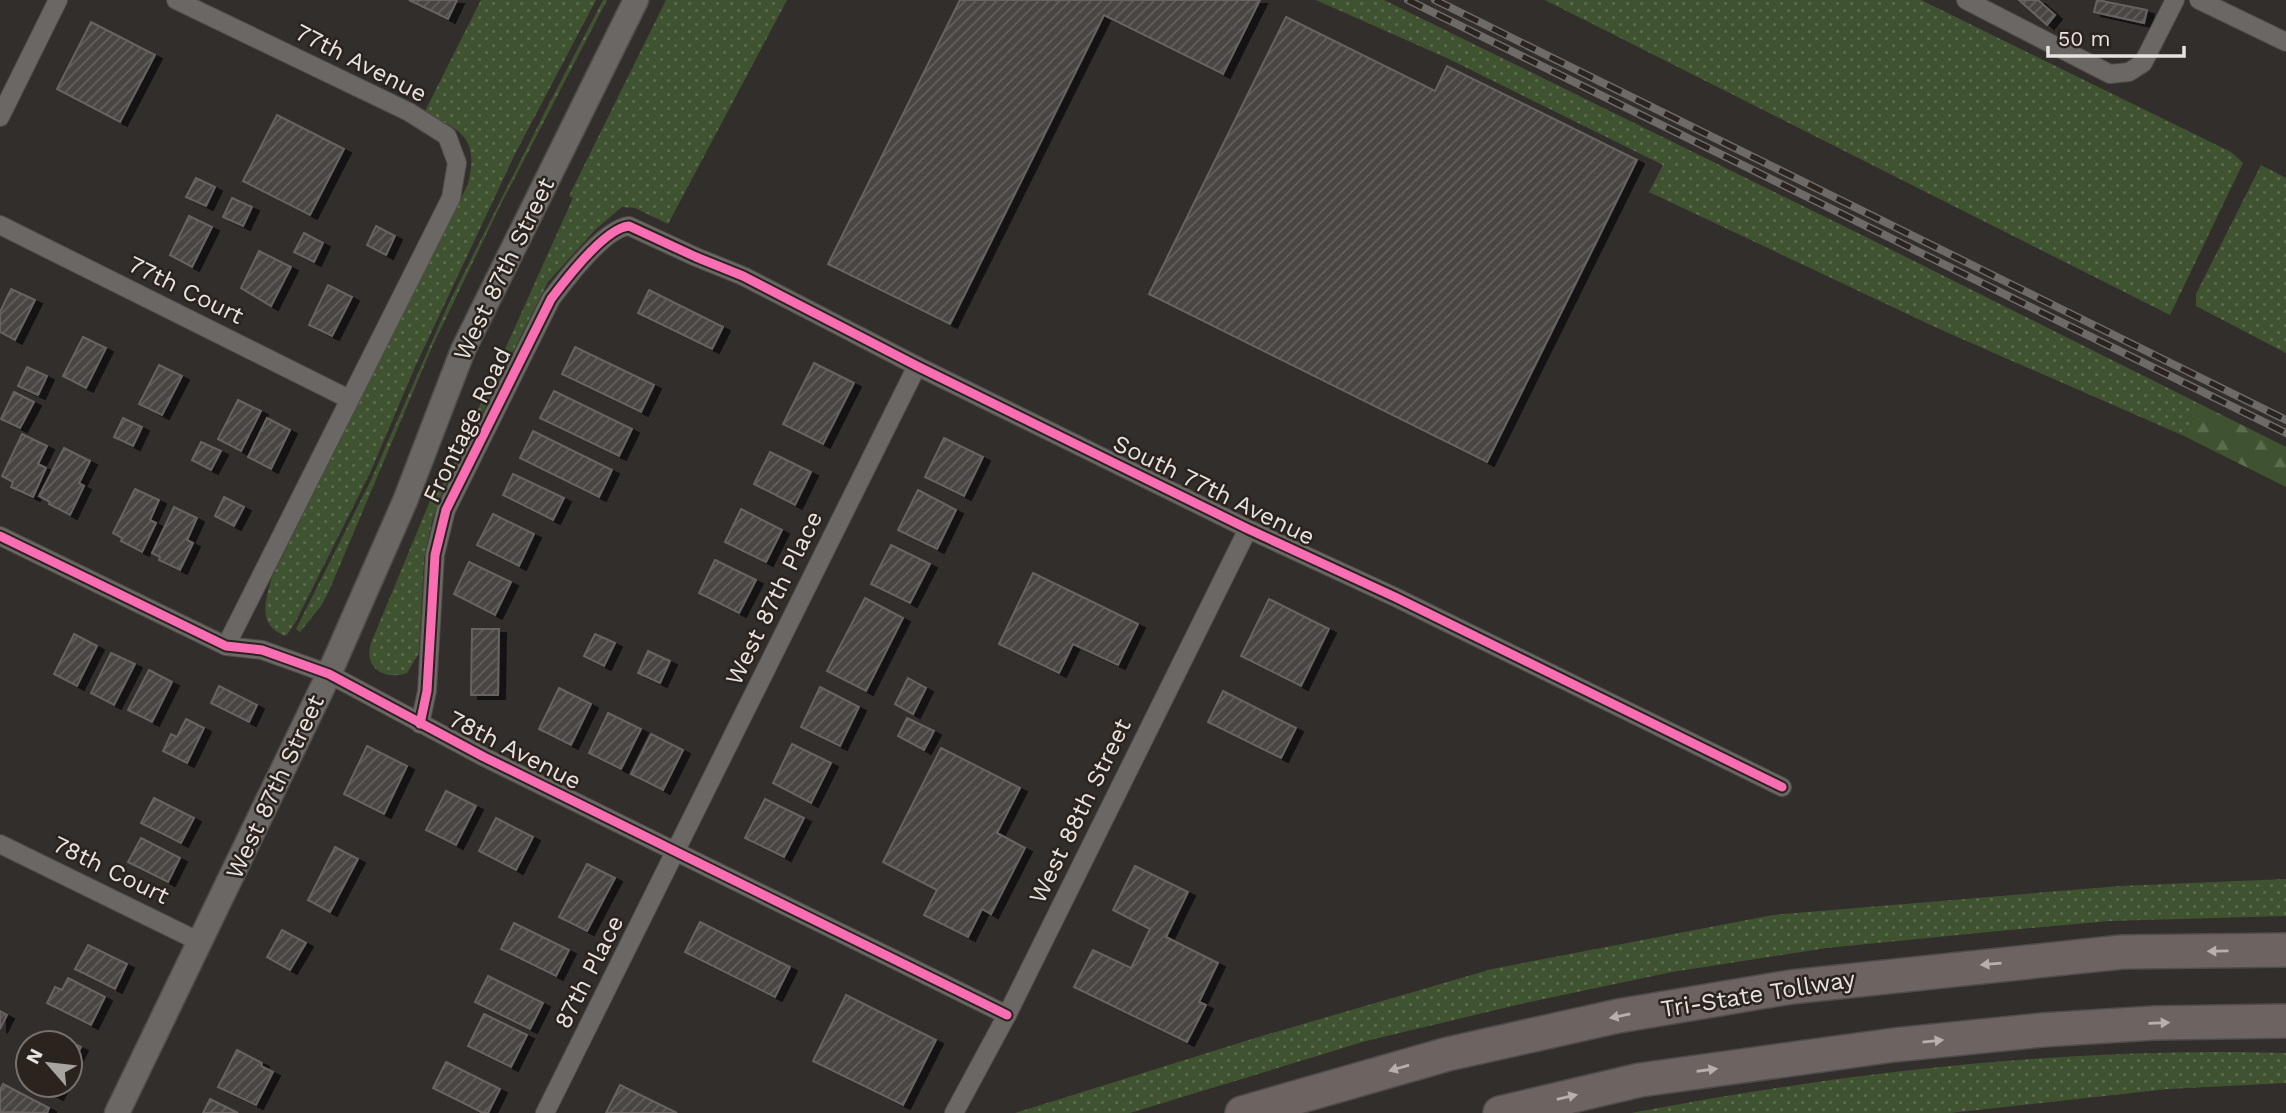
<svg xmlns="http://www.w3.org/2000/svg" width="2286" height="1113" font-family="'Work Sans',sans-serif">
<style>
.grass{fill:url(#grass-dots)}
.forest{fill:url(#forest-firs)}
.building{fill:url(#building-hatch);stroke:#676361;stroke-width:2;filter:url(#shadow)}
.lines{fill:none;stroke-linecap:round;stroke-linejoin:round}
.street-casing{stroke:#4f4c49;stroke-width:20}
.secondary-casing{stroke:#4f4c49;stroke-width:27}
.highway-casing{stroke:#4f4c49;stroke-width:36}
.street{stroke:#6b6765;stroke-width:18}
.secondary{stroke:#6b6765;stroke-width:24}
.highway{stroke:#6d6462;stroke-width:33}
.rail-casing{stroke:#6e6a68;stroke-width:8}
.rail{stroke:#2b231e;stroke-width:5;stroke-dasharray:16;stroke-linecap:butt}
.cycleway-casing{stroke:#2b231e;stroke-width:13}
.cycleway{stroke:#f96db3;stroke-width:9}
.oneway{fill:#b7b0ad}
.labels{text-anchor:middle;dominant-baseline:central;stroke-width:5;stroke-linejoin:round;paint-order:stroke}
.street-label{font-size:24px;fill:#e8e3df;stroke:#2b231e}
</style>
<defs>
<pattern id="grass-dots" width="8" height="8" patternUnits="userSpaceOnUse" patternTransform="scale(1.75)"><rect width="8" height="8" fill="#405330"/><path d="M2 2h.1M6 6h.1" fill="none" stroke="#5c6c4e" stroke-width="1.8" stroke-linecap="round"/></pattern>
<pattern id="forest-firs" width="22" height="20" patternUnits="userSpaceOnUse" patternTransform="scale(1.75)"><rect width="22" height="20" fill="#405330"/><path d="M5 1l3.5 6h-7zM16 11l3.5 6h-7z" fill="#5c6c4e"/></pattern>
<pattern id="building-hatch" width="6" height="6" patternUnits="userSpaceOnUse" patternTransform="scale(1.75)"><rect width="6" height="6" fill="#494543"/><path d="M-1 1l2-2M0 6l6-6M5 7l2-2" fill="none" stroke="#63605e"/></pattern>
<filter id="shadow"><feDropShadow dx="7" dy="4" stdDeviation="0" flood-color="#0009"/></filter>
</defs>
<rect width="100%" height="100%" fill="#322e2c"/>
<!-- grass -->
<g class="grass">
<path d="M481,0H596L515,154L415,367L370,473L295,623L286,636C257,626 265,601 272,577L468,184C479,139 463,130 424,113Z"/>
<path d="M603,0H607L499,208L432,347L329,591L321,606L300,632L296,629L371,480L448,305L549,104Z"/>
<path d="M666,0H787L668,224L635,208L622,207L596,229L548,282L442,493L433,517L424,559L419,653L407,673C385,681 363,668 371,643L437,484L442,486L452,467L573,198L569,196Z"/>
<path d="M1316,0H1384L1864,236L2200,404L2184,436L1937,328L1649,192L1663,165L1449,59Z"/>
<path d="M1545,0H1921L2231,152L2243,163L2170,315Z"/>
<path d="M2261,165L2286,178V353L2196,306V294Z"/>
<path d="M2286,879V916L2109,921L1988,932L1827,948L1672,972L1525,1003L1366,1041L1130,1113H1015L1255,1038L1492,969L1773,915L2120,886Z"/>
<path d="M2286,1053V1083L2168,1089L1950,1113H1631C1846,1072 2066,1047 2286,1053Z"/>
</g>
<!-- forest -->
<path class="forest" d="M2200,404L2286,447V487L2184,436Z"/>
<!-- building -->
<g class="building">
<path d="M409,0H457L448,19Z"/>
<path d="M960,0H1260L1223,74L1104,15L950,324L828,264Z"/>
<path d="M2019,0H2038L2055,15L2047,25Z"/>
<path d="M2097,0L2147,10L2144,23L2094,12Z"/>
<path d="M1286,17L1435,91L1447,66L1637,160L1487,462L1149,294Z"/>
<path d="M91,22L155,55L120,122L57,89Z"/>
<path d="M277,115L344,149L310,215L243,181Z"/>
<path d="M196,178L215,187L206,206L186,197Z"/>
<path d="M232,198L252,207L243,226L223,217Z"/>
<path d="M189,216L212,227L192,267L170,255Z"/>
<path d="M376,226L395,236L386,255L367,245Z"/>
<path d="M304,233L323,243L314,262L294,252Z"/>
<path d="M259,251L291,267L271,306L241,288Z"/>
<path d="M328,285L352,297L332,336L309,325Z"/>
<path d="M11,289L35,300L15,340L0,332V312Z"/>
<path d="M649,290L723,327L712,349L638,313Z"/>
<path d="M83,337L106,348L86,388L63,376Z"/>
<path d="M575,347L654,385L641,412L562,374Z"/>
<path d="M814,363L854,383L823,444L783,424Z"/>
<path d="M159,365L182,376L162,415L139,404Z"/>
<path d="M27,367L47,376L38,395L18,386Z"/>
<path d="M554,391L632,429L619,456L540,418Z"/>
<path d="M14,392L34,402L20,428L1,419Z"/>
<path d="M238,400L261,411L241,451L218,439Z"/>
<path d="M123,418L142,427L133,446L114,437Z"/>
<path d="M267,418L290,430L271,469L248,457Z"/>
<path d="M533,431L612,470L599,497L520,458Z"/>
<path d="M22,434L47,446L38,464L46,468L33,497L11,487L13,482L2,476Z"/>
<path d="M944,438L983,457L964,496L925,477Z"/>
<path d="M201,442L221,451L211,470L192,460Z"/>
<path d="M64,448L90,461L79,483L84,486L70,515L49,504L50,502L39,496Z"/>
<path d="M770,452L811,472L795,505L754,484Z"/>
<path d="M513,474L564,498L553,520L503,495Z"/>
<path d="M135,489L159,500L150,520L156,523L142,552L121,541L122,538L113,533Z"/>
<path d="M918,490L956,510L937,549L898,530Z"/>
<path d="M224,497L244,507L234,526L215,516Z"/>
<path d="M174,507L197,518L187,540L193,543L180,570L159,560L160,557L152,553Z"/>
<path d="M741,509L782,530L766,562L725,542Z"/>
<path d="M493,514L534,534L519,566L477,545Z"/>
<path d="M891,545L930,564L910,603L871,584Z"/>
<path d="M715,560L756,580L739,613L699,593Z"/>
<path d="M469,562L511,582L495,615L454,594Z"/>
<path d="M1033,573L1138,624L1118,665L1073,644L1059,673L999,644Z"/>
<path d="M865,598L903,618L866,691L827,671Z"/>
<path d="M1269,599L1329,629L1301,686L1241,656Z"/>
<path d="M472,629H499L498,695H471Z"/>
<path d="M74,634L97,646L77,686L54,674Z"/>
<path d="M595,634L615,643L604,666L584,656Z"/>
<path d="M648,651L670,661L660,683L638,673Z"/>
<path d="M111,653L135,664L114,705L91,693Z"/>
<path d="M149,670L172,682L152,722L128,710Z"/>
<path d="M908,678L926,688L913,714L895,704Z"/>
<path d="M219,686L257,705L249,722L211,703Z"/>
<path d="M820,687L859,707L840,746L801,727Z"/>
<path d="M559,688L591,704L571,745L539,729Z"/>
<path d="M1223,691L1296,728L1281,758L1208,722Z"/>
<path d="M608,713L641,729L621,769L589,753Z"/>
<path d="M907,718L934,731L924,750L898,736Z"/>
<path d="M186,719L204,728L187,763L163,751L171,734L177,737Z"/>
<path d="M651,734L683,750L663,790L631,774Z"/>
<path d="M792,744L831,763L811,803L773,783Z"/>
<path d="M367,746L407,766L384,814L344,794Z"/>
<path d="M941,748L1020,788L997,833L1025,848L991,914L982,909L968,937L924,915L937,890L883,862Z"/>
<path d="M446,791L476,806L456,845L426,830Z"/>
<path d="M154,798L194,818L181,843L141,823Z"/>
<path d="M765,799L804,818L784,857L745,838Z"/>
<path d="M496,818L533,837L516,870L479,851Z"/>
<path d="M141,838L180,858L168,882L128,862Z"/>
<path d="M335,847L358,859L330,912L308,900Z"/>
<path d="M587,864L615,878L587,931L559,917Z"/>
<path d="M1135,866L1188,892L1166,937L1218,963L1199,1002L1206,1005L1187,1042L1074,987L1093,950L1131,968L1150,929L1113,910Z"/>
<path d="M700,922L790,967L775,997L685,952Z"/>
<path d="M514,923L569,950L556,976L501,949Z"/>
<path d="M282,930L306,943L290,970L267,957Z"/>
<path d="M88,945L127,964L115,989L75,969Z"/>
<path d="M488,976L543,1003L530,1029L475,1002Z"/>
<path d="M68,978L105,997L91,1025L47,1003L55,987L62,990Z"/>
<path d="M846,995L936,1040L903,1105L813,1061Z"/>
<path d="M0,1011L7,1015L0,1029Z"/>
<path d="M484,1014L527,1035L511,1067L468,1046Z"/>
<path d="M54,1034L81,1047L70,1068V1043H49Z"/>
<path d="M237,1050L262,1063L261,1066L273,1072L256,1105L218,1087Z"/>
<path d="M28,1062V1082L20,1078Z"/>
<path d="M446,1062L500,1089L488,1113H483L433,1088Z"/>
<path d="M3,1084L49,1108L47,1113L0,1112V1090Z"/>
<path d="M35,1085H62L56,1096Z"/>
<path d="M620,1085L677,1113H606Z"/>
<path d="M210,1099L238,1113H203Z"/>
</g>
<g class="lines">
<defs>
<g id="street">
<path d="M176,0L409,112L447,136L457,163L451,198L226,646"/>
<path d="M1966,0L2110,74L2129,72L2143,63L2175,0"/>
<path d="M2199,0L2286,42"/>
<path d="M0,117L58,0"/>
<path d="M0,225L349,399"/>
<path d="M0,536L226,646L262,650L329,674L484,757L1007,1015"/>
<path d="M420,724L427,691L435,555L446,510L551,299C566,279 605,228 629,226L696,257L743,276L917,366L1248,529L1395,597L1782,787"/>
<path d="M0,844L200,942"/>
<path d="M545,1113L917,366"/>
<path d="M954,1113L1007,1015L1248,529"/>
</g>
<path id="secondary" d="M117,1113L329,674L405,501L463,350L636,0"/>
<g id="highway">
<path d="M1242,1113L1448,1054L1618,1016L1791,987L2122,952L2286,950"/>
<path d="M1500,1113L1640,1080L1894,1045L2042,1030L2154,1023L2286,1021"/>
</g>
</defs>
<!-- street casing -->
<use href="#street" class="street-casing"/>
<!-- secondary casing -->
<use href="#secondary" class="secondary-casing"/>
<!-- highway casing -->
<use href="#highway" class="highway-casing"/>
<!-- street -->
<use href="#street" class="street"/>
<!-- secondary -->
<use href="#secondary" class="secondary"/>
<!-- highway -->
<use href="#highway" class="highway"/>
<defs>
<g id="rail">
<path d="M1408,0L2286,433"/>
<path d="M1435,0L2286,420"/>
</g>
</defs>
<!-- rail casing -->
<use href="#rail" class="rail-casing"/>
<!-- rail -->
<use href="#rail" class="rail"/>
<defs>
<g id="cycleway">
<path d="M0,536L226,646L262,650L329,674L484,757L1007,1015"/>
<path d="M420,724L427,691L435,555L446,510L551,299C566,279 605,228 629,226L696,257L743,276L917,366L1248,529L1395,597L1782,787"/>
</g>
</defs>
<!-- cycleway casing -->
<use href="#cycleway" class="cycleway-casing"/>
<!-- cycleway -->
<use href="#cycleway" class="cycleway"/>
</g>
<!-- one-way arrows -->
<defs><path id="oneway-solid" d="M-6-.8H1V-3.2L6.5 0L1 3.2V.8H-6Z" transform="scale(1.75)"/></defs>
<g class="oneway">
<use href="#oneway-solid" transform="translate(2218 951) rotate(179)"/>
<use href="#oneway-solid" transform="translate(1991 964) rotate(175)"/>
<use href="#oneway-solid" transform="translate(1620 1016) rotate(169)"/>
<use href="#oneway-solid" transform="translate(2159 1023) rotate(-2)"/>
<use href="#oneway-solid" transform="translate(1933 1041) rotate(-6)"/>
<use href="#oneway-solid" transform="translate(1399 1068) rotate(164)"/>
<use href="#oneway-solid" transform="translate(1707 1070) rotate(-8)"/>
<use href="#oneway-solid" transform="translate(1567 1097) rotate(-13)"/>
</g>
<g class="labels">
<!-- street labels -->
<g class="street-label">
<text transform="translate(361 63) rotate(27)">77th Avenue</text>
<text transform="translate(504 269) rotate(-64)">West 87th Street</text>
<text transform="translate(186 290) rotate(26)">77th Court</text>
<text transform="translate(467 425) rotate(-64)">Frontage Road</text>
<text transform="translate(1214 490) rotate(26)">South 77th Avenue</text>
<text transform="translate(774 598) rotate(-64)">West 87th Place</text>
<text transform="translate(515 750) rotate(27)">78th Avenue</text>
<text transform="translate(275 787) rotate(-65)">West 87th Street</text>
<text transform="translate(1080 811) rotate(-64)">West 88th Street</text>
<text transform="translate(111 870) rotate(26)">78th Court</text>
<text transform="translate(589 972) rotate(-63)">87th Place</text>
<text transform="translate(1758 994) rotate(-9)">Tri-State Tollway</text>
</g>
</g>
<!-- north arrow -->
<g transform="translate(49 1064) rotate(298)"><circle r="33" fill="#2b231e" stroke="#77706b" stroke-width="2"/>
<path d="M0-5L12 26L0 18L-12 26Z" fill="#a8a4a0"/>
<text y="-10" font-size="19" font-weight="bold" text-anchor="middle" fill="#e8e3df">N</text>
</g>
<!-- scale -->
<path d="M2048 46v10h136v-10" fill="none" stroke="#e8e3df" stroke-width="3.5"/>
<text x="2058" y="46" font-size="21" fill="#e8e3df" stroke="#2b231e" stroke-width="5" paint-order="stroke">50 m</text>
</svg>
